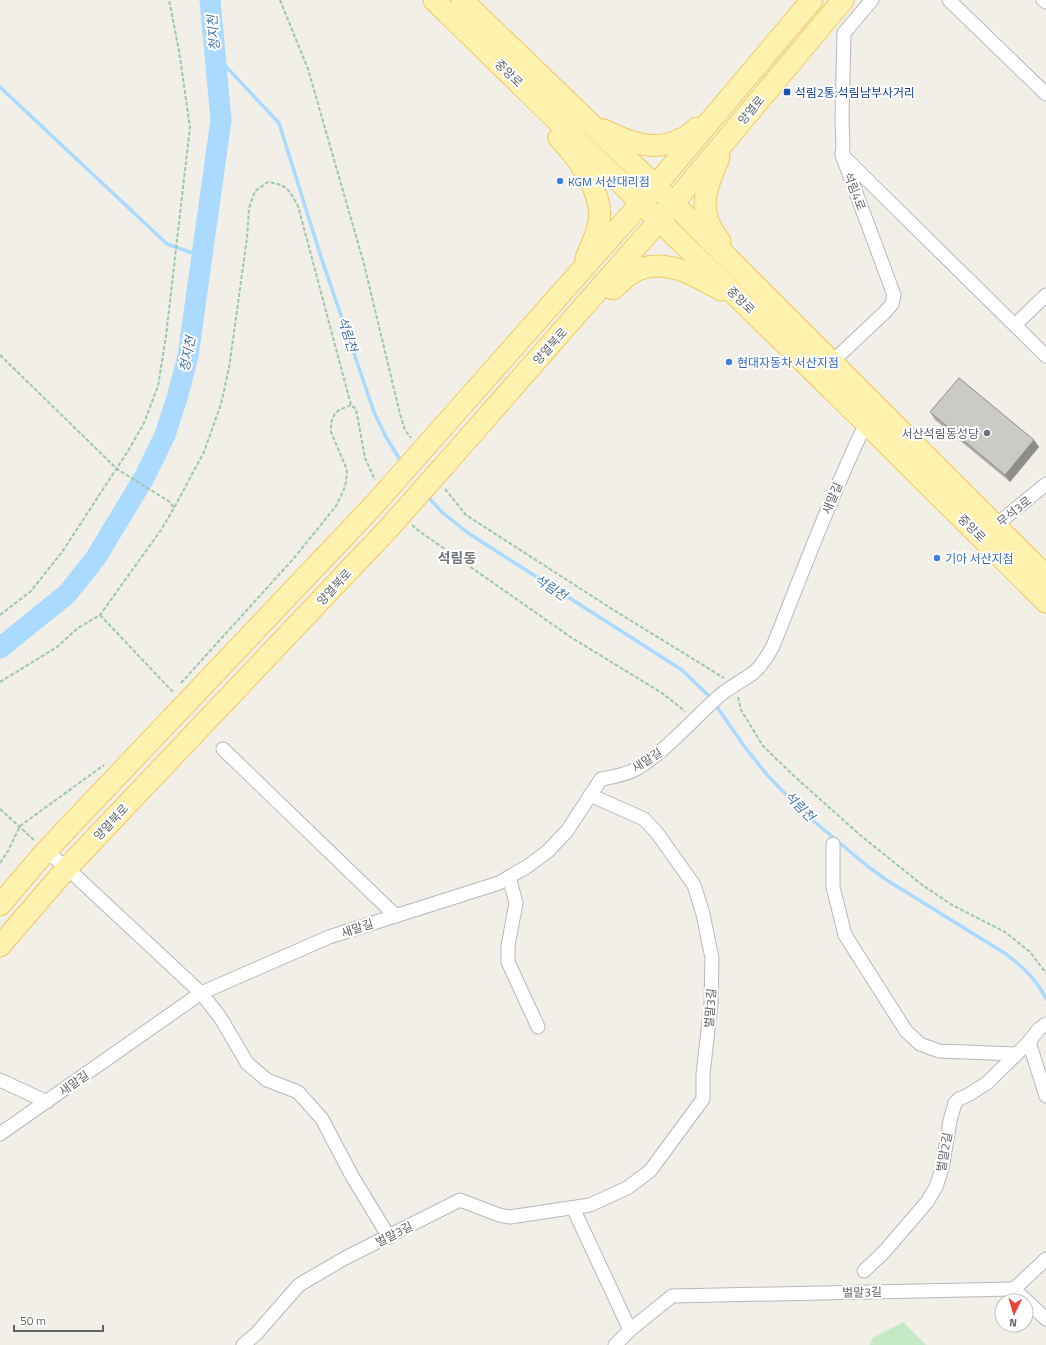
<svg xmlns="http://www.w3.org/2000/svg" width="1046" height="1345" font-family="'Titillium Web','Noto Sans KR',sans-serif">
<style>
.green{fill:#c5e8c5}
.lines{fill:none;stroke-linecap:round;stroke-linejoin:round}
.stream{stroke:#aadaff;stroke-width:3.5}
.river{stroke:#aadaff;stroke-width:21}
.street-casing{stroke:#b5b8bc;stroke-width:15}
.primary-casing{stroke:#f2c960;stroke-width:23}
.path{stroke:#9cc7a9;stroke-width:2;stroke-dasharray:4 2;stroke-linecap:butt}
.street{stroke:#fff;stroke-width:13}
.primary{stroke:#fff2af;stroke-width:21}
.primary-bridge-casing{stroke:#f2c960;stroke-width:23;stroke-linecap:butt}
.primary-bridge{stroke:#fff2af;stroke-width:21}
.wall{fill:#afaea9}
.shaded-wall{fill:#8f8d8a}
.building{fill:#cccac5;stroke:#8f8d8a}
.transit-dot{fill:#1a4fb4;stroke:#fff;stroke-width:1.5}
.shop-dot{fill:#3f7fe0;stroke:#fff;stroke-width:1.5}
.worship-dot{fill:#6b7280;stroke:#fff;stroke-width:1.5}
.labels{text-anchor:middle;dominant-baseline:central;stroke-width:4;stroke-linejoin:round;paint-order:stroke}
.street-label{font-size:12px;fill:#5f6368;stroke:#fff}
.transit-label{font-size:12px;fill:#164399;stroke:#fff;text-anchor:start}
.shop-label{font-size:12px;fill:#366cbe;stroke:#fff;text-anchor:start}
.worship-label{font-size:12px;fill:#5b616d;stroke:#fff;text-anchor:end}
.water-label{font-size:13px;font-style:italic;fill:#4174aa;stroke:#fff}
.quarter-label{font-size:14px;font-weight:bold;fill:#70757a;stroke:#fff}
</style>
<rect width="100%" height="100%" fill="#f1efe8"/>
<!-- green -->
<path class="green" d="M903,1322L926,1345H870L873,1338Z"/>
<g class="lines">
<!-- stream -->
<g class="stream">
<path d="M215,55L279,123L320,254L374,412L386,437L402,463"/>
<path d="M0,87L167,244L201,256"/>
<path d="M426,495L443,513L468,533L682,670L712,699"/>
<path d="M715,704L744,746L768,776L804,813L866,865L885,879L1006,954C1023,967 1037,980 1046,999"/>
</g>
<!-- river -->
<path class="river" d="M0,648L67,594L95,559L144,478L165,435L177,398L188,356L221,120L210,0"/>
<defs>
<g id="street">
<path d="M949,0L1046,94"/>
<path d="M1043,0L1046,2"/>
<path d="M845,158L1046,356"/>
<path d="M1015,325L1046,295"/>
<path d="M832,362L885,312L892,304L894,295L842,155L843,146L842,119L844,33L872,0"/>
<path d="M990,530L1046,484"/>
<path d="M223,749L396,916"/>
<path d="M833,844V887L845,935L906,1031L920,1044L939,1051L1016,1054"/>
<path d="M46,851L67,868L201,993L220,1017L247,1063L267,1080L298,1092L322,1119L352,1176L389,1237"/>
<path d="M509,877L516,903L508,946V962L538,1027"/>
<path d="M1029,1042L1046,1096"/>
<path d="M0,1080L47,1102"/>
<path d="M0,1134L201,993L329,937L499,883L509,877L528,866L548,851L567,831L601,779C613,777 628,774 638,768C668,749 690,722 716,699C727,688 741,682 753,673C762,666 768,655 773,646C803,571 831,496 866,423"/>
<path d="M573,1208L630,1330"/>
<path d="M864,1271L884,1252L927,1202L936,1187L942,1169L950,1121L955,1103L959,1099L968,1095L987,1083L1029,1042L1038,1030L1046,1024"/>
<path d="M1014,1289L1046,1259"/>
<path d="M243,1345L256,1334L299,1285L345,1258L460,1200L499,1215L510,1217L590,1205L627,1188L650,1171L703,1099V1074L711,1004L712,958L703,914L694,885L657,833L644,819L590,795"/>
<path d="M615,1345L630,1330L672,1296L1014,1289L1046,1319"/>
</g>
<g id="primary">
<path d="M434,0L866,423L1046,602"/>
<path d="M462,0L674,204L1046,576"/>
<path d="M604,130C627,142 654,152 679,140C686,138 692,132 697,128"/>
<path d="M559,138C578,157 604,194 599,222C597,235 591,246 586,258"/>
<path d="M719,158C705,189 696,213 720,241"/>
<path d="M613,289C619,284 625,277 632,273C661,255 695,275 721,290"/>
<path d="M427,445L641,203L812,0"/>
<path d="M443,467L656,224L843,0"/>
<path d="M0,905L46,851L373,506"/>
<path d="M0,946L67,868L388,529"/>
</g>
</defs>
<!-- street casing -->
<use href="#street" class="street-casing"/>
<!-- primary casing -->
<use href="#primary" class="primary-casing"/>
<!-- path -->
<g class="path">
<path d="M280,0L308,69L364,264L400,414L405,430L411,438"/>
<path d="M0,355L117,469L170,502L174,508"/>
<path d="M445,489L466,515L612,609L724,678"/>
<path d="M412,525L419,531L572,638L662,693L681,708L685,712"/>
<path d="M0,615L31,591L62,552L128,451L144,423L158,386L166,336L190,127L179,51L169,0"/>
<path d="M100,615L173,692"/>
<path d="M0,682L57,647L78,628L100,615L161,530L174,508L204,452L221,404L229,368L247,238L249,208L255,191L268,182C288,185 288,189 298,206L351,405L356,409L365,458L375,480"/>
<path d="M181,683L294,558L336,506L343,492L346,482L347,471L345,465L331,432V423L334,415L339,410L351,405"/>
<path d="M738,697L741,710L763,746L793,775L860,835L921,884L952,905L1005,932L1030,952L1046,973"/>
<path d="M0,809L34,840"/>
<path d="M0,863L8,851L20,826L104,765"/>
</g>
<!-- street -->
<use href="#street" class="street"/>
<!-- primary -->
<use href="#primary" class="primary"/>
<defs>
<g id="primary-bridge">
<path d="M373,506L427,445"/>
<path d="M388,529L443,467"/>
</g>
</defs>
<!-- primary-bridge casing -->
<use href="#primary-bridge" class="primary-bridge-casing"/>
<!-- primary-bridge -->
<use href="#primary-bridge" class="primary-bridge"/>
</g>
<!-- wall -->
<path class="wall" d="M930,412L1034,440L1039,447L1010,482L935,420Z"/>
<!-- shaded-wall -->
<path class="shaded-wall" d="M1034,440L1039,447L1010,482L1005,475Z"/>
<!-- building -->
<path class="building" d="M959,378L1034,440L1005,475L930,412Z"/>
<!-- markers -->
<rect class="transit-dot" x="783" y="88" width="8" height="8" rx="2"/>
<g class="shop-dot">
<circle cx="560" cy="181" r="4"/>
<circle cx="729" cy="362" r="4"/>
<circle cx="937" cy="558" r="4"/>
</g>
<circle class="worship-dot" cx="987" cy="433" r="4"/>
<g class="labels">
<!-- street labels -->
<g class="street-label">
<text transform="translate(509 73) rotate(44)">중앙로</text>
<text transform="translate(751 110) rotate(-50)">양열로</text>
<text transform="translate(855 191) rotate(69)">석림4로</text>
<text transform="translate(741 300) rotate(44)">중앙로</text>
<text transform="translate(550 346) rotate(-48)">양열북로</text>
<text transform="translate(832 498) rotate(-67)">새말길</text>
<text transform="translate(1014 511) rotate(-39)">무석3로</text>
<text transform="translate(972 528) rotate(45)">중앙로</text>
<text transform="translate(334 587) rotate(-47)">양열북로</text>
<text transform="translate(647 760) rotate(-33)">새말길</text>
<text transform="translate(111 822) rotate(-47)">양열북로</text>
<text transform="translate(357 928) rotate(-18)">새말길</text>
<text transform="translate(710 1008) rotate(-86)">벌말3길</text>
<text transform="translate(74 1083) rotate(-35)">새말길</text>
<text transform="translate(944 1152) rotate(-80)">벌말2길</text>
<text transform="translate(394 1234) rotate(-27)">벌말3길</text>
<text transform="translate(862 1292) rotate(-1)">벌말3길</text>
</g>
<!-- transit labels -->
<g class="transit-label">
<text x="795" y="92">석림2통;석림남부사거리</text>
</g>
<!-- shop labels -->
<g class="shop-label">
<text x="568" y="181">KGM 서산대리점</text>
<text x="737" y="362">현대자동차 서산지점</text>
<text x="945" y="558">기아 서산지점</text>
</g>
<!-- worship labels -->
<g class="worship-label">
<text x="979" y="433">서산석림동성당</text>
</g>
<!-- water labels -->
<g class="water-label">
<text transform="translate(213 33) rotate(-95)">청지천</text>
<text transform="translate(348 334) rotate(72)">석림천</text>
<text transform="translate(187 354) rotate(-79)">청지천</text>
<text transform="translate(551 587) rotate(33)">석림천</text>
<text transform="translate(800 806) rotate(45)">석림천</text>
</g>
<!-- quarter labels -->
<g class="quarter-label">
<text x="457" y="557">석림동</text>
</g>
</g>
<!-- north arrow -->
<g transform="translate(1014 1313) rotate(185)"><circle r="19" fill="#ffffff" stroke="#bfc1c3"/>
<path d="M0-3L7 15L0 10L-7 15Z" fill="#ea4335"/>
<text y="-6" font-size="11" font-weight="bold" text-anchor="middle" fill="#5f6368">N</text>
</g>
<!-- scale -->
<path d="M14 1325v6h89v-6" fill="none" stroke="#5f6368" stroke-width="2"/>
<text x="20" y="1325" font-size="12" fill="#5f6368" stroke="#ffffff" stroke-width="3" paint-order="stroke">50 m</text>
</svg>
